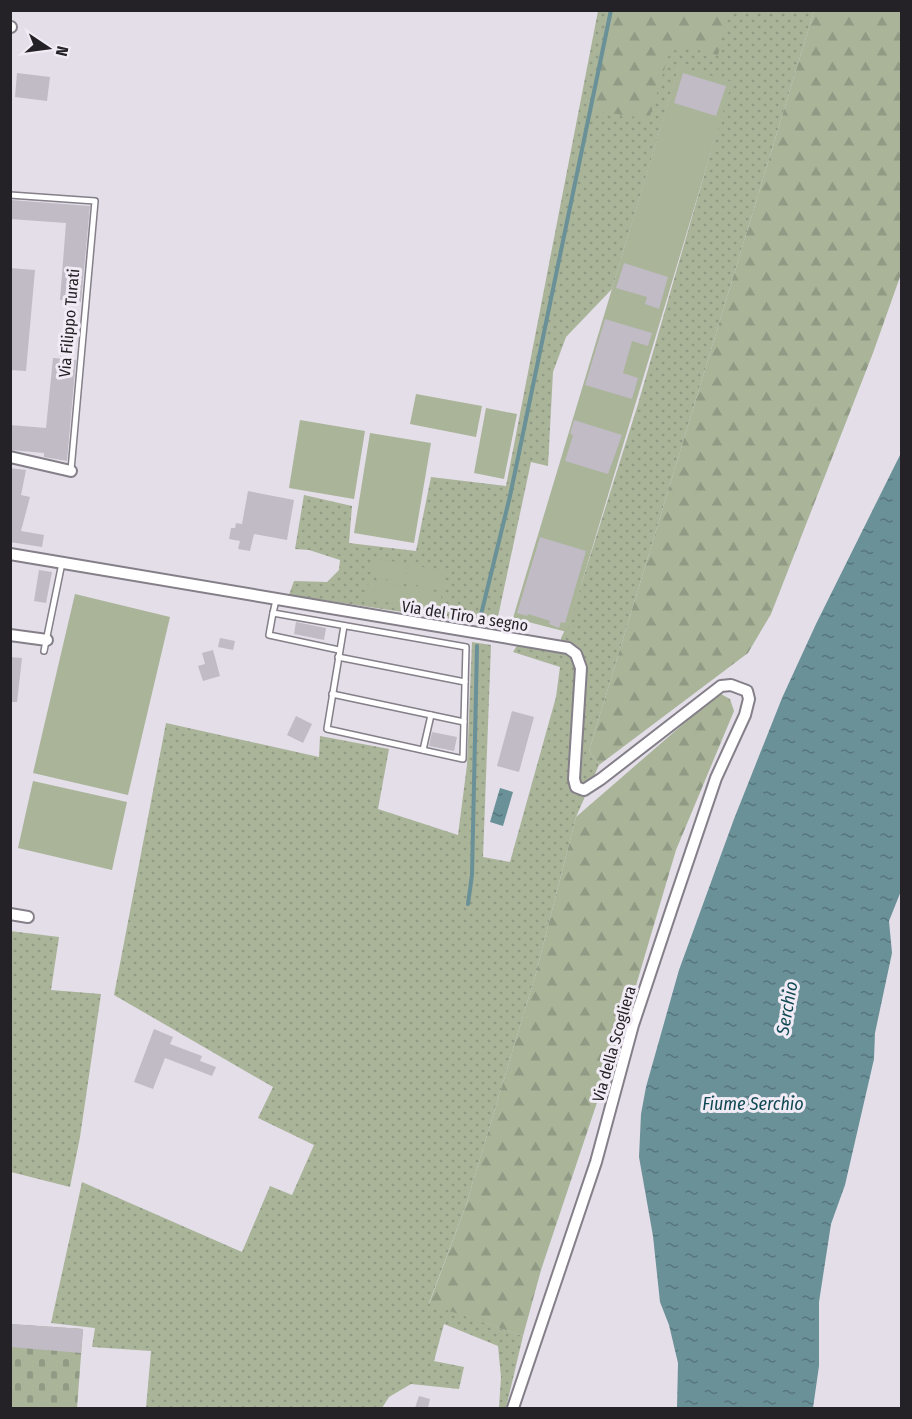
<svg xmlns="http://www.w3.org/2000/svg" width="912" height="1419" font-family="'Fira Sans Condensed',sans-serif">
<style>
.grass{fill:url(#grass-dots)}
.forest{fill:url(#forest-firs)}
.cemetery{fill:url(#cemetery-stones)}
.pitch{fill:#a9b499}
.water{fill:url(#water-ripples)}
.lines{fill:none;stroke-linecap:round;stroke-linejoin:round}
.stream{stroke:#6a9098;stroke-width:4}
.building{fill:#c0bbc5}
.service-casing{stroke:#847f88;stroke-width:8}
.minor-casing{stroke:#847f88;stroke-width:14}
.service{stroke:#fff;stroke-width:5}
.minor{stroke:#fff;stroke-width:10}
.labels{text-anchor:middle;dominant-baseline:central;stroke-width:6;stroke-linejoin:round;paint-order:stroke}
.street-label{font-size:16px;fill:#242226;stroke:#f1ebf5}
.water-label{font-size:18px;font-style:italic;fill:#104953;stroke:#f1ebf5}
</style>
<defs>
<pattern id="grass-dots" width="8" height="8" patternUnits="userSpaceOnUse" patternTransform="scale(1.5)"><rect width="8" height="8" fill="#a9b499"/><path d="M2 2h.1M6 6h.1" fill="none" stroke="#919a84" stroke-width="1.8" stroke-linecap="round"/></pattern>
<pattern id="forest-firs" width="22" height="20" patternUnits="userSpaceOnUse" patternTransform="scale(1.5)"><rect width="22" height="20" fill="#a9b499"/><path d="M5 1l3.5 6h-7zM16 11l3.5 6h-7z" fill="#919a84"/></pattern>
<pattern id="cemetery-stones" width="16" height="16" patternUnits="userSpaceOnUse" patternTransform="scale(1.5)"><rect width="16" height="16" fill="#a9b499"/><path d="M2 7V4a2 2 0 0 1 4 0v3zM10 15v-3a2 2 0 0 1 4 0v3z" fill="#919a84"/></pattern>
<pattern id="water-ripples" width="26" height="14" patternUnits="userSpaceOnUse" patternTransform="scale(1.5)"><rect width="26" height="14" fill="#6a9098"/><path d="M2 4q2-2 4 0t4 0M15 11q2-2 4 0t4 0" fill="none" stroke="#57757c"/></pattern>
</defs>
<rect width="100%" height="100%" fill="#e3dee8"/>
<!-- grass -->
<g class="grass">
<path d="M598,11H814L589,751L599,765L576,817L536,973L466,1205L429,1303L523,1336L506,1408H499L501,1377L498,1346L444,1324L434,1361L464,1367L459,1389L411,1384L389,1397L382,1408H146L151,1351L92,1347L95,1328L51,1323L82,1182L242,1252L270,1186L292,1195L314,1145L258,1118L273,1087L114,995L166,723L319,757L320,736L389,749L378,809L458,835L467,765L472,642L491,645L483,857L510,862L556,697L560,667L513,652L518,644L561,652V638L570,620L638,404L731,82L679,67L612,289L566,337L553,372L548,466L531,462L496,626L289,595L294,581L327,582L339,570L340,560L309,550L295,549L304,495L352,506L349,543L416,551L431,477L506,486Z"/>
<path d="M10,931L59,937L51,990L101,994L80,1137L70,1187L11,1172Z"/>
</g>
<!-- forest -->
<g class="forest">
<path d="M609,11V10L728,11L718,55L682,46L669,54L649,119L590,110Z"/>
<path d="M814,11H901V274L873,353L771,614L748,653L599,765L589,751Z"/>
<path d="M719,693L730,699L734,711L676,850L635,989L541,1270L523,1336L429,1304L466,1205L536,973L576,817Z"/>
</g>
<!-- cemetery -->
<path class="cemetery" d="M10,1324L83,1329L77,1408H11Z"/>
<!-- pitch -->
<g class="pitch">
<path d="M679,66L732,82L567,632L513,618Z"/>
<path d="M416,394L482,406L476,437L410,424Z"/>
<path d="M486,408L517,414L504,479L474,473Z"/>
<path d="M300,420L365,431L354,499L289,488Z"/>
<path d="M370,433L431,443L414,543L354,533Z"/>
<path d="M373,558L408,564L404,583L370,576Z"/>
<path d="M410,565L446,571L442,590L406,583Z"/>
<path d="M369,580L404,586L400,605L366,598Z"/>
<path d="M406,586L442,593L438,611L402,605Z"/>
<path d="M75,594L170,617L128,795L33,773Z"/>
<path d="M33,781L127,802L112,870L18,848Z"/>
</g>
<!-- water -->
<g class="water">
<path d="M901,453V891L889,921L892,953L875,1033L874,1059L845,1185L831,1224L819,1302V1366L813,1408H677L678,1363L669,1325L660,1302L653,1236L639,1157L641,1114L646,1087L679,970L734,819L782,698L816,624Z"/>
<path d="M500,788L513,792L503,826L490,822Z"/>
</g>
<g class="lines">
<!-- stream -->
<g class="stream">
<path d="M478,627L510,496L611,10"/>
<path d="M468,904L472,875L477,646"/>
</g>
</g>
<!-- building -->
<g class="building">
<path d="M17,73L50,77L47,101L15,97Z"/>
<path d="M683,73L726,86L716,116L674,103Z"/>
<path d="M11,200L90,206L81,302L60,300L66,223L10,219Z"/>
<path d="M624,263L668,277L659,309L645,304L647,297L616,288Z"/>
<path d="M10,268L35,270L26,371L10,370Z"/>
<path d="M605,319L652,333L648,346L632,341L623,373L638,378L632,399L585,385Z"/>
<path d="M53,358L76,360L67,461L44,457V453L10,450V425L46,428Z"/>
<path d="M574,420L622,435L608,474L565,461L573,435L570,434Z"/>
<path d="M10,468L26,470L21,495L30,497L21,531L44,535L42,547L10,542Z"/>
<path d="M248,491L294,500L287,540L254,534L250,551L238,549L240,541L229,539L231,528H235L236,523L242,524Z"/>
<path d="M540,537L586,551L565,623L561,622L559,628L549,624L550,621L528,614L527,616L517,613Z"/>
<path d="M39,570L52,572L46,603L34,601Z"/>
<path d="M296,622L326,628L324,640L294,634Z"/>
<path d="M220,638L235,641L233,650L218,647Z"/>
<path d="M213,650L220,676L203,681L198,666L205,664L202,653Z"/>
<path d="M10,657L22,658L17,702H10Z"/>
<path d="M512,711L534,717L519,772L497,766Z"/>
<path d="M296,716L312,724L303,743L287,735Z"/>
<path d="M432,732L457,737L454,751L429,746Z"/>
<path d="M154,1029L173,1037L170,1044L202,1056L200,1061L216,1067L212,1076L165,1058L153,1089L134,1082Z"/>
<path d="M10,1324L83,1329L81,1353L10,1347Z"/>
<path d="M419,1396L430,1399L428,1408H415Z"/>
</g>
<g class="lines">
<defs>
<g id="service">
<path d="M10,195L95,201L71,470"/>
<path d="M276,600L273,613L466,647L463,759L327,729L344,626"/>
<path d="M273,613L269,635L339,650"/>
<path d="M44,651L62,563"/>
<path d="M338,657L465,682"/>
<path d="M332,694L464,722"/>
<path d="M423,750L431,715"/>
</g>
<g id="minor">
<path d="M10,27H11"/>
<path d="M10,457L71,471"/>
<path d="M10,554L568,648L576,654L581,668L574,779L576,787L584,790L601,779L721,686L731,685L747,691L749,699L745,715L716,778L672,908L633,1025L596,1162L513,1408"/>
<path d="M10,635L47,640"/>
<path d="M10,914L28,917"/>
</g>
</defs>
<!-- service casing -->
<use href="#service" class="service-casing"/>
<!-- minor casing -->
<use href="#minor" class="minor-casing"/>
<!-- service -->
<use href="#service" class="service"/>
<!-- minor -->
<use href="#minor" class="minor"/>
</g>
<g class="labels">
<!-- street labels -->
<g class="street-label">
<text transform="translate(69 323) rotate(-85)">Via Filippo Turati</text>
<text transform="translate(465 616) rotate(9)">Via del Tiro a segno</text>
<text transform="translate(614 1044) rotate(-74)">Via della Scogliera</text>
</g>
<!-- water labels -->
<g class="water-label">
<text transform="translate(787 1008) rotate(-80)">Serchio</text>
<text x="753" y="1104">Fiume Serchio</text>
</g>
</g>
<!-- border -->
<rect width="912" height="1419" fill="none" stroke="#242226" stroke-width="24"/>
<!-- north arrow -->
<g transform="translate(48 48) rotate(103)" stroke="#f1ebf5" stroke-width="4.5" paint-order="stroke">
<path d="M0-4.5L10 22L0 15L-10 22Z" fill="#242226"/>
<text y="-9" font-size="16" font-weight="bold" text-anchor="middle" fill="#242226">N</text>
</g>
</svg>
